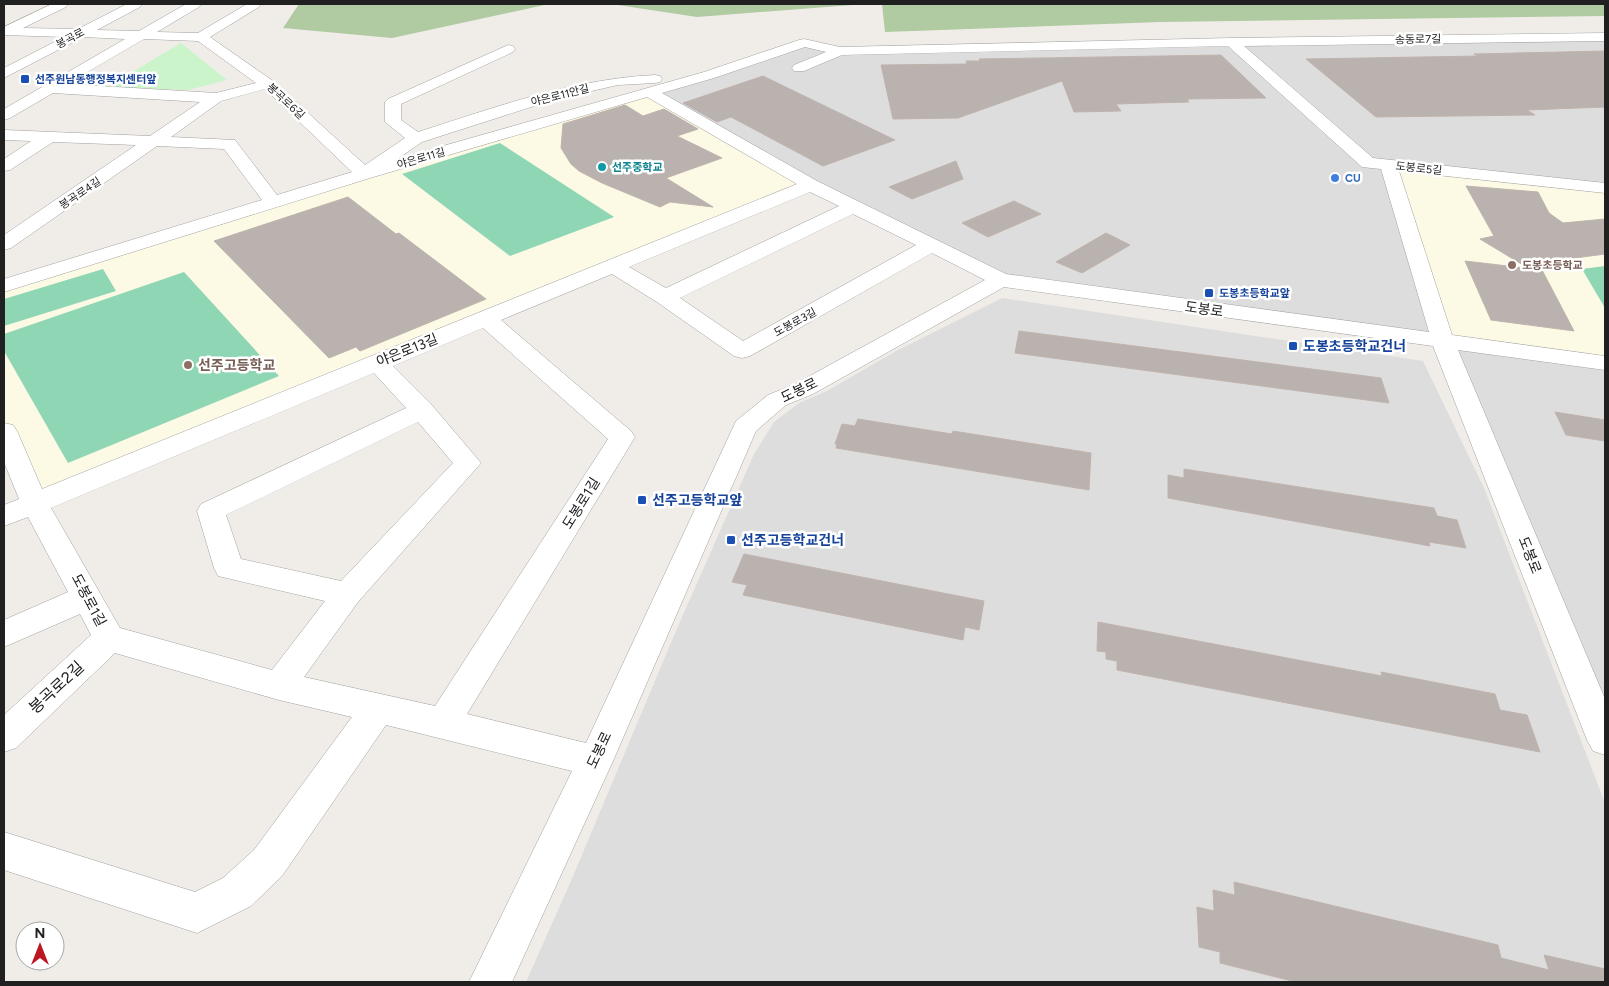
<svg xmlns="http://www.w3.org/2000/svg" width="1609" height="986" viewBox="0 0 1609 986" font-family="Figtree,'Noto Sans KR',sans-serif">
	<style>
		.residential { fill: #deddde }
		.education { fill: #fcfae5 }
		.forest { fill: #b0caa1 }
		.park { fill: #cbf4cb }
		.pitch { fill: #8fd6b5 }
		.building { fill: #b9b2ae; stroke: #c0b3ac }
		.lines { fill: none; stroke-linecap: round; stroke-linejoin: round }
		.minor-casing { stroke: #a1a1a1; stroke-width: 1 }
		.minor { fill: #fff; fill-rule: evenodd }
		.transit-dot { fill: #1a4fb4; stroke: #fff; stroke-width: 2 }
		.culture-dot { fill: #0f9aa8; stroke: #fff; stroke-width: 2 }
		.shop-dot { fill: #3f7fe0; stroke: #fff; stroke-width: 2 }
		.education-dot { fill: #8d6e63; stroke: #fff; stroke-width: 2 }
		.labels { text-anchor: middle; stroke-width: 5; stroke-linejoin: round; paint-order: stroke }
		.far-street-label { font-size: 11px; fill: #202020; stroke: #fff }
		.far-transit-label { font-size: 11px; font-weight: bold; fill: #164399; stroke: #fff; text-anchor: start }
		.far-culture-label { font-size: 11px; font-weight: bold; fill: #0d838f; stroke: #fff; text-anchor: start }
		.far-shop-label { font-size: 11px; font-weight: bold; fill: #366cbe; stroke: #fff; text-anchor: start }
		.far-education-label { font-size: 11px; font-weight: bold; fill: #785e54; stroke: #fff; text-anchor: start }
		.street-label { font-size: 14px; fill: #202020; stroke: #fff }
		.transit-label { font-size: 14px; font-weight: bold; fill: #164399; stroke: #fff; text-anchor: start }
		.education-label { font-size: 14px; font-weight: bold; fill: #785e54; stroke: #fff; text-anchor: start }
		.near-street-label { font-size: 16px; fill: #202020; stroke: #fff }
	</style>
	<rect width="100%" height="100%" fill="#f0ede8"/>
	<path class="residential" d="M 1605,37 L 1605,188 L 1388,165 L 1443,342 L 1605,363 L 1605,740 L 1443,342 L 1001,280 L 649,92 L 804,43 L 840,51 Z
		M 1002,298 L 1423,361 L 1484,488 L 1605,803 L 1605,982 L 526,982 L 571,881 L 675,633 L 754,454 L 774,422 L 799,403 L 827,391 L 896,351 Z"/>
	<path class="education" d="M 649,92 L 811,185 L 35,504 L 4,431 L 4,286 L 274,203 Z
		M 1388,165 L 1605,188 L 1605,363 L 1443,342 Z"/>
	<path class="forest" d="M 299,4 L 549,4 L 392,38 L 283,28 Z
		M 611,4 L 865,4 L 697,17 Z
		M 882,4 L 1605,4 L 1605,16 L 1160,22 L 885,32 Z"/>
	<path class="park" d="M 181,43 L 227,80 L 188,90 L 107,87 Z"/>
	<path class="pitch" d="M 500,143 L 614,217 L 510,256 L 402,174 Z
		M 1605,266 L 1605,308 L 1582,269 Z
		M 103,269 L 116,291 L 4,326 L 4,299 Z
		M 184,272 L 279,376 L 68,463 L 4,351 L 4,334 Z"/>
	<path class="building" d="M 1605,51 L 1605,107 L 1527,110 L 1535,115 L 1376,117 L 1306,59 L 1478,56 L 1474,54 Z
		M 1221,55 L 1266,98 L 1187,99 L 1189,102 L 1116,104 L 1121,111 L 1074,112 L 1062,81 L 958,118 L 893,119 L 881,65 L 967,64 L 966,61 L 980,61 L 979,59 Z
		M 763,76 L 895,140 L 823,166 L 731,117 L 717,122 L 683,103 Z
		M 625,105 L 643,116 L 664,109 L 698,129 L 677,136 L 722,158 L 666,178 L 713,207 L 670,202 L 660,207 L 602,183 L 579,171 L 571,164 L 561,148 L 563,124 Z
		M 956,161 L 963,179 L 912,199 L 889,187 Z
		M 1466,186 L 1538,192 L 1549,213 L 1563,223 L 1605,219 L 1605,254 L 1523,265 L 1480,239 L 1494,236 Z
		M 348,197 L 396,234 L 399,233 L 486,299 L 360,351 L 356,347 L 329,358 L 214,241 Z
		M 1014,201 L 1041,214 L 988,237 L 962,223 Z
		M 1106,233 L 1130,245 L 1082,273 L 1056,262 Z
		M 1465,261 L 1542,270 L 1574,331 L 1491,320 Z
		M 1019,331 L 1381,378 L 1389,403 L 1015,353 Z
		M 1555,412 L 1605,420 L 1605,441 L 1566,435 Z
		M 858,419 L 952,434 L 953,431 L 1091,453 L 1089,490 L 836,448 L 837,444 L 835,444 L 842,424 L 855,426 Z
		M 1184,469 L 1434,508 L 1437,516 L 1457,520 L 1466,548 L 1429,542 L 1430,546 L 1168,498 L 1168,475 L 1184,478 Z
		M 744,554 L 984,601 L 979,630 L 965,627 L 963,640 L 743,595 L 747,585 L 732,582 Z
		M 1098,622 L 1382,676 L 1381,672 L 1495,694 L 1500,710 L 1527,715 L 1540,752 L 1117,670 L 1117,661 L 1106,659 L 1106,652 L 1097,651 Z
		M 1234,882 L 1498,945 L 1501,958 L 1549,970 L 1544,955 L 1605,969 L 1605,982 L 1296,982 L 1220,963 L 1220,952 L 1199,947 L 1197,907 L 1214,911 L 1213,890 L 1235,895 Z"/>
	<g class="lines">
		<g class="minor-casing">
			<path id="minor" d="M 52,4 L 68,4 L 66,7 L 23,28 L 78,29 L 127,4 L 142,4 L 140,7 L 97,30 L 139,31 L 186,4 L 201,4 L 199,7 L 157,32 L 198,33 L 247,4 L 261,4 L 259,7 L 210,37 L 273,81 L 365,165 L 405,138 L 385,122 L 385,102 L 388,99 L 508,45 L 513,46 L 515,49 L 513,52 L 401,104 L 401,120 L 418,132 C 496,107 573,79 655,75 L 660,76 L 662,79 L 660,82 L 655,83 L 618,85 L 556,99 L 422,142 L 397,159 L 704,72 L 799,40 L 804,39 L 840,47 L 1231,38 L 1605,33 L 1605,41 L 1244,46 L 1373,158 L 1605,183 L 1605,193 L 1399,171 L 1452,335 L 1605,356 L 1605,370 L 1458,350 L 1605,699 L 1605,755 L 1593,751 L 1587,740 L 1433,346 L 1004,287 L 813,394 L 786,405 L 756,431 L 613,761 L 512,982 L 469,982 L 572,771 L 386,725 L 282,876 L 251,906 L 197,933 L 4,870 L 4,832 L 195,892 L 223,878 L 254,850 L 352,717 L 279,700 L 115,653 L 16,748 L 4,752 L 4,715 L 91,635 L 80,614 L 4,647 L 4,620 L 68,592 L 28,517 L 4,526 L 4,505 L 19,499 L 4,462 L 4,423 L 13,425 L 17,431 L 42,489 L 797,184 L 647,97 L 370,178 L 4,292 L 4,279 L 262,200 L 224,149 L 157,146 L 11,248 L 4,250 L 4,235 L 136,145 L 53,142 L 10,170 L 4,171 L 4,159 L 31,141 L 4,140 L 4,130 L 150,136 L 200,102 L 53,93 L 10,118 L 4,120 L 4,109 L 125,39 L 83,37 L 4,78 L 4,68 L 64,37 L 4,35 L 4,27 ZM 144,39 L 198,41 L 256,83 L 216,93 L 67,84 ZM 1228,46 L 1362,167 L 1381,169 L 1429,332 L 1006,274 L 817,181 L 662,93 L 714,78 L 805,47 L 826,52 L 794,65 L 792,68 L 794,71 L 804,71 L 842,55 ZM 265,89 L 352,172 L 277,195 L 235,140 L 171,137 L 221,101 ZM 810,192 L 839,206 L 666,288 L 629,267 ZM 853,214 L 916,245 L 743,341 L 680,298 ZM 932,253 L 985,280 L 795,384 L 768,395 L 736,421 L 586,743 L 467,714 L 635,437 L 631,431 L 501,320 L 612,274 L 657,302 L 734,356 L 742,358 L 750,356 ZM 483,328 L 608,439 L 435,706 L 304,677 L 358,602 L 481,463 L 431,404 L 393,366 ZM 374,373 L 406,408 L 201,504 L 197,511 L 214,568 L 218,576 L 325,601 L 272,670 L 120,628 L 51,508 ZM 418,422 L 453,463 L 341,581 L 241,559 L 226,515 Z"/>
		</g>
		<use href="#minor" class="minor"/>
	</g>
	<g class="transit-dot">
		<rect x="20" y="74" width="10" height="10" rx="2.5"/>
		<rect x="1204" y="288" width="10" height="10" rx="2.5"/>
		<rect x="1288" y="341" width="10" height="10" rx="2.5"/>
		<rect x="637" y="495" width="10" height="10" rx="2.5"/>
		<rect x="726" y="535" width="10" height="10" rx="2.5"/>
	</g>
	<circle class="culture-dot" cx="602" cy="167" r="5"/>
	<circle class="shop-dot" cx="1335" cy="178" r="5"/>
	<g class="education-dot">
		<circle cx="1512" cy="265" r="5"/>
		<circle cx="188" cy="365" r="5"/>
	</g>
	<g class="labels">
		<g class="far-street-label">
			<text transform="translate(70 38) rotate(-28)" y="4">봉곡로</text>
			<text transform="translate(1418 39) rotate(-1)" y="4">송동로7길</text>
			<text transform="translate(560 95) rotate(-14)" y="4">야은로11안길</text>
			<text transform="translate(286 101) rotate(43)" y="4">봉곡로6길</text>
			<text transform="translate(421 158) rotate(-16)" y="4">야은로11길</text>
			<text transform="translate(1419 168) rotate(6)" y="4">도봉로5길</text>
			<text transform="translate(80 193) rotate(-34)" y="4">봉곡로4길</text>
			<text transform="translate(795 322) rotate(-29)" y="4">도봉로3길</text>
		</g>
		<g class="far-transit-label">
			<text x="35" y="83">선주원남동행정복지센터앞</text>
			<text x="1219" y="297">도봉초등학교앞</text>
		</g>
		<g class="far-culture-label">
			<text x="612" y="171">선주중학교</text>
		</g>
		<g class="far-shop-label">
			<text x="1345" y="182">CU</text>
		</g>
		<g class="far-education-label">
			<text x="1522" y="269">도봉초등학교</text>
		</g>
		<g class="street-label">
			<text transform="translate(1204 309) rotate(8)" y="5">도봉로</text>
			<text transform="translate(407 350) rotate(-22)" y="5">야은로13길</text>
			<text transform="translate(799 390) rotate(-26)" y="5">도봉로</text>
			<text transform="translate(581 503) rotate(-58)" y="5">도봉로1길</text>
			<text transform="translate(1530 555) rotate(68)" y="5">도봉로</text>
			<text transform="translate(89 600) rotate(62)" y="5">도봉로1길</text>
			<text transform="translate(599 750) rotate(-65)" y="5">도봉로</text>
		</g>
		<g class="transit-label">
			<text x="1303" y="351">도봉초등학교건너</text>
			<text x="652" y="505">선주고등학교앞</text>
			<text x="741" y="545">선주고등학교건너</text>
		</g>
		<g class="education-label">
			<text x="198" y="370">선주고등학교</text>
		</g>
		<g class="near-street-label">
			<text transform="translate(56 687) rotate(-43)" y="6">봉곡로2길</text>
		</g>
	</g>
	<rect width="1609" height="986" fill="none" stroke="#202020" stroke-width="10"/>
	<g transform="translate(40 946)"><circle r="24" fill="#ffffff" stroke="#a6a6a6"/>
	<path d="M0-4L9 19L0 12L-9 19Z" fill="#bb1622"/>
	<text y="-8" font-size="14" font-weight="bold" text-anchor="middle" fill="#202020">N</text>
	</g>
</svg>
